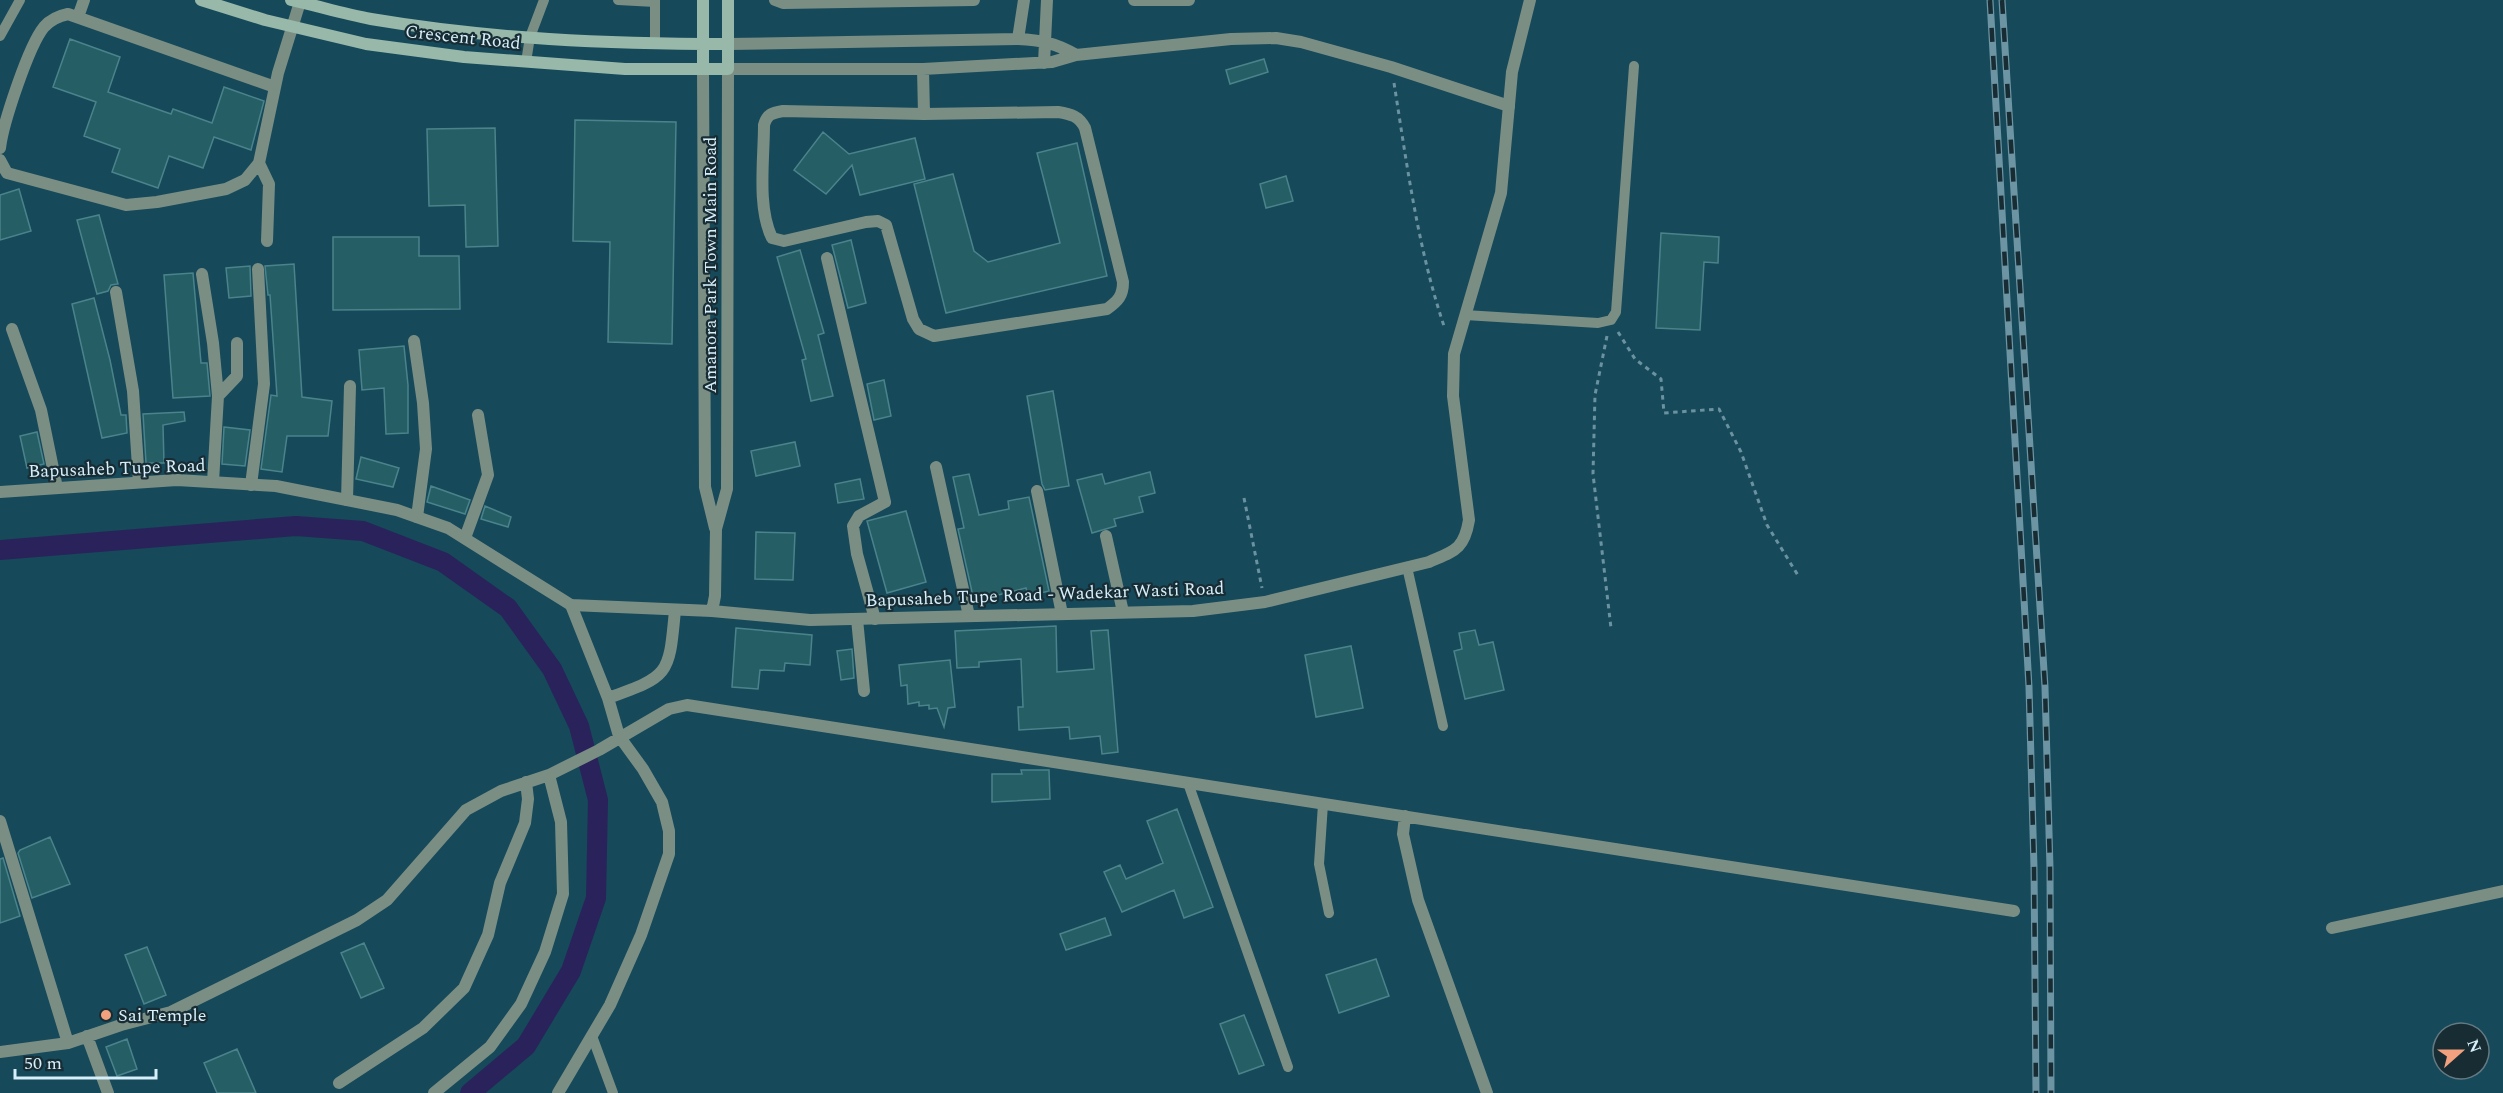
<svg xmlns="http://www.w3.org/2000/svg" width="2503" height="1093" viewBox="0 0 2503 1093" font-family="Spectral,serif">
	<style>
		.lines { fill: none; stroke-linecap: round; stroke-linejoin: round }
		.canal { stroke: #2a225b; stroke-width: 20 }
		.building { fill: #255f65; stroke: #4b838a; stroke-width: 1.5 }
		.path { stroke: #6b92a1; stroke-width: 3; stroke-dasharray: 4.5 4.5; stroke-linecap: butt }
		.service { stroke: #7a8e84; stroke-width: 10 }
		.minor { stroke: #7a8e84; stroke-width: 12 }
		.tertiary { stroke: #7a8e84; stroke-width: 12 }
		.secondary { stroke: #98b8a9; stroke-width: 12 }
		.rail-casing { stroke: #6d94a2; stroke-width: 7 }
		.rail { stroke: #182c34; stroke-width: 4.5; stroke-dasharray: 14; stroke-linecap: butt }
		.poi-dot { fill: #f1a17d; stroke: #182c34; stroke-width: 2 }
		.labels { text-anchor: middle; stroke-width: 4.5; stroke-linejoin: round; paint-order: stroke }
		.street-label { font-size: 18px; fill: #d6effa; stroke: #182c34 }
		.poi-label { font-size: 18px; fill: #d6effa; stroke: #182c34; text-anchor: start }
	</style>
	<rect width="100%" height="100%" fill="#16495a"/>
	<g class="lines">
		<path class="canal" d="M 0,550 L 296,526 L 363,531 L 443,562 L 508,608 L 552,669 L 579,726 L 598,800 L 596,898 L 571,971 L 526,1046 L 470,1093"/>
	</g>
	<path class="building" d="M 70,39 L 120,57 L 108,92 L 171,114 L 173,109 L 212,123 L 224,87 L 264,101 L 251,150 L 214,137 L 203,168 L 169,156 L 158,188 L 112,172 L 120,149 L 84,136 L 96,102 L 53,87 Z
		M 1264,59 L 1268,72 L 1230,84 L 1226,70 Z
		M 575,120 L 676,122 L 672,344 L 608,342 L 610,242 L 573,241 Z
		M 495,128 L 498,246 L 466,247 L 465,205 L 429,206 L 427,129 Z
		M 823,132 L 849,154 L 915,138 L 925,179 L 860,195 L 852,165 L 826,194 L 794,170 Z
		M 1077,143 L 1107,276 L 946,313 L 914,184 L 953,174 L 974,251 L 988,262 L 1060,243 L 1037,153 Z
		M 1286,176 L 1293,201 L 1266,208 L 1260,184 Z
		M 19,189 L 31,231 L 0,240 L 0,195 Z
		M 99,215 L 118,284 L 111,285 L 108,291 L 97,294 L 77,220 Z
		M 1661,233 L 1719,237 L 1718,263 L 1704,262 L 1700,330 L 1656,328 Z
		M 333,237 L 419,237 L 419,256 L 459,256 L 460,309 L 333,310 Z
		M 851,240 L 866,303 L 848,308 L 832,245 Z
		M 800,250 L 824,333 L 818,335 L 833,396 L 811,401 L 802,360 L 806,359 L 777,257 Z
		M 294,264 L 302,397 L 332,401 L 328,436 L 287,436 L 282,472 L 261,469 L 271,395 L 277,396 L 270,295 L 268,295 L 265,266 Z
		M 250,266 L 251,296 L 229,298 L 226,268 Z
		M 193,273 L 201,363 L 207,363 L 210,396 L 173,398 L 164,275 Z
		M 94,298 L 110,360 L 121,415 L 126,415 L 127,433 L 102,438 L 72,304 Z
		M 404,346 L 408,385 L 408,433 L 386,434 L 384,388 L 362,390 L 359,350 Z
		M 884,380 L 891,416 L 874,420 L 867,384 Z
		M 1053,391 L 1069,486 L 1045,490 L 1042,484 L 1027,396 Z
		M 184,412 L 185,421 L 163,425 L 164,463 L 146,463 L 143,414 Z
		M 224,427 L 250,430 L 245,466 L 222,464 Z
		M 37,432 L 44,464 L 27,468 L 20,436 Z
		M 795,442 L 800,466 L 756,476 L 751,451 Z
		M 361,457 L 399,468 L 393,487 L 356,479 Z
		M 1150,472 L 1155,493 L 1139,497 L 1143,512 L 1114,519 L 1116,526 L 1092,533 L 1077,480 L 1102,474 L 1105,484 Z
		M 969,474 L 979,515 L 1009,509 L 1008,501 L 1029,497 L 1049,591 L 1028,596 L 1026,588 L 974,601 L 958,529 L 964,528 L 953,477 Z
		M 860,479 L 864,499 L 838,503 L 835,484 Z
		M 431,486 L 470,500 L 465,514 L 427,502 Z
		M 485,506 L 511,517 L 508,527 L 481,519 Z
		M 906,511 L 926,582 L 887,593 L 867,521 Z
		M 756,532 L 795,533 L 793,580 L 755,579 Z
		M 1056,626 L 1057,672 L 1094,669 L 1091,631 L 1108,630 L 1118,752 L 1102,754 L 1100,736 L 1070,739 L 1069,727 L 1019,730 L 1018,707 L 1023,707 L 1021,659 L 979,662 L 979,667 L 957,668 L 955,631 Z
		M 736,628 L 812,635 L 810,665 L 785,663 L 784,671 L 760,670 L 758,689 L 732,687 Z
		M 1475,630 L 1479,645 L 1493,642 L 1504,690 L 1465,699 L 1454,651 L 1462,649 L 1459,633 Z
		M 1351,646 L 1363,708 L 1316,717 L 1305,655 Z
		M 852,649 L 854,678 L 841,680 L 837,651 Z
		M 950,660 L 955,707 L 948,708 L 944,727 L 937,708 L 929,709 L 929,705 L 919,706 L 919,702 L 908,704 L 907,685 L 901,686 L 899,665 Z
		M 1021,770 L 1049,770 L 1050,799 L 992,802 L 992,774 L 1022,774 Z
		M 1177,809 L 1213,907 L 1184,918 L 1174,890 L 1122,912 L 1104,872 L 1120,865 L 1126,879 L 1163,863 L 1147,821 Z
		M 50,837 L 70,884 L 32,898 L 18,853 L 20,850 Z
		M 3,858 L 20,916 L 0,923 L 0,859 Z
		M 1105,918 L 1111,935 L 1066,950 L 1060,934 Z
		M 364,943 L 384,988 L 361,998 L 341,953 Z
		M 147,947 L 166,995 L 144,1004 L 125,955 Z
		M 1376,959 L 1389,996 L 1339,1013 L 1326,975 Z
		M 1244,1015 L 1264,1065 L 1239,1074 L 1220,1024 Z
		M 127,1039 L 137,1069 L 117,1076 L 106,1047 Z
		M 237,1049 L 256,1093 L 217,1093 L 204,1063 Z"/>
	<g class="lines">
		<path class="path" d="M 1394,83 C 1407,165 1418,250 1445,329
			M 1618,332 L 1635,359 L 1661,379 L 1664,413 L 1719,409 L 1741,452 L 1767,525 L 1799,577
			M 1607,336 L 1595,395 L 1593,474 L 1611,628
			M 1244,498 L 1262,588"/>
		<path class="service" d="M 618,0 L 655,2
			M 655,0 L 655,44
			M 0,36 L 20,0
			M 526,62 L 530,37 L 544,0
			M 1465,315 L 1598,323 L 1611,320 L 1616,312 L 1634,66
			M 1407,567 L 1443,726
			M 1188,783 L 1288,1067
			M 1323,804 L 1319,864 L 1329,913
			M 592,1036 L 613,1093"/>
		<path class="minor" d="M 775,0 L 783,3 L 974,0
			M 1134,0 L 1189,0
			M 78,17 L 84,0
			M 1018,39 L 1024,0
			M 728,44 L 1018,39 C 1040,40 1056,43 1076,55
			M 1044,63 L 1047,0
			M 728,69 L 923,69 L 1052,62 L 1076,55 L 1231,39 L 1276,38 L 1301,42 L 1391,67 L 1509,106
			M 923,69 L 924,114 L 783,111 C 772,113 767,114 764,125 C 764,160 757,207 772,238 L 784,241 L 866,222 L 878,221 L 886,225 L 913,319 L 919,329 L 934,336 L 1107,309 C 1118,301 1123,296 1123,282 L 1085,128 C 1079,116 1071,114 1058,112 L 924,114
			M 0,148 C 3,123 29,45 44,27 C 51,19 58,16 68,14 L 275,87
			M 0,160 L 7,173 L 126,205 L 157,202 L 226,189 L 245,180 L 259,163 L 278,73 L 300,2
			M 259,163 L 269,184 L 267,241
			M 827,258 L 885,502 L 859,516 L 853,526 L 857,554 L 875,619
			M 202,274 L 213,343 L 218,396 L 213,482
			M 116,292 L 133,391 L 139,482
			M 12,329 L 41,410 L 57,488
			M 414,341 L 423,403 L 426,449 L 417,517
			M 218,396 L 237,376 L 237,343
			M 936,467 L 969,616
			M 251,485 L 264,384 L 258,269
			M 1037,491 L 1062,614
			M 347,500 L 350,386
			M 1106,536 L 1123,612
			M 465,538 L 488,475 L 478,415
			M 857,619 L 864,691
			M 608,698 C 670,676 669,675 675,610
			M 1405,816 L 1403,834 L 1418,900 L 1487,1093
			M 0,821 L 68,1043
			M 2332,928 L 2503,891
			M 87,1036 L 108,1093
			M 0,1052 L 68,1043 L 121,1025 L 171,1012 L 357,920 L 387,900 L 466,810 L 501,791 L 549,775 L 599,750 L 669,709 L 687,705 L 2014,911
			M 339,1083 L 423,1028 L 464,988 L 488,935 L 500,883 L 525,823 L 528,799 L 526,782
			M 434,1093 L 490,1047 L 521,1004 L 545,952 L 563,894 L 561,822 L 549,775
			M 558,1093 L 610,1005 L 641,935 L 669,854 L 669,831 L 662,802 L 643,769 L 619,736 L 608,698 L 571,605"/>
		<path class="tertiary" d="M 703,69 L 705,487 L 715,528
			M 0,492 L 177,480 L 276,486 L 397,510 L 448,528 L 571,605 L 712,611 L 810,620 L 1193,611 L 1265,602 L 1429,562 C 1454,551 1464,550 1469,520 L 1453,396 L 1454,354 L 1501,193 L 1512,72 L 1530,0
			M 712,611 L 715,596 L 716,529 L 727,489 L 728,69"/>
		<path class="secondary" d="M 201,0 L 265,20 L 366,44 L 464,57 L 625,69 L 728,69 L 728,0
			M 291,0 C 318,6 344,14 371,19 C 489,39 609,44 728,44
			M 703,0 L 703,69"/>
		<g class="rail-casing">
			<path id="rail" d="M 1990,0 L 2029,687 L 2034,868 L 2036,1093
				M 2002,0 L 2045,687 L 2050,868 L 2051,1093"/>
		</g>
		<use href="#rail" class="rail"/>
	</g>
	<circle class="poi-dot" cx="106" cy="1015" r="6"/>
	<g class="labels">
		<g class="street-label">
			<text transform="translate(463 37) rotate(6)" y="6">Crescent Road</text>
			<text transform="translate(710 265) rotate(-90)" y="6">Amanora Park Town Main Road</text>
			<text transform="translate(117 468) rotate(-2)" y="6">Bapusaheb Tupe Road</text>
			<text transform="translate(1045 594) rotate(-2)" y="6">Bapusaheb Tupe Road - Wadekar Wasti Road</text>
		</g>
		<g class="poi-label">
			<text x="118" y="1021">Sai Temple</text>
		</g>
	</g>
	<g transform="translate(2461 1051) rotate(69)"><circle r="28" fill="#182c34" stroke="#647a83" stroke-width="1.5"/>
	<path d="M0-4.5L10 22L0 15L-10 22Z" fill="#f1a17d"/>
	<text y="-9" font-size="16" font-weight="bold" text-anchor="middle" fill="#d6effa">N</text>
	</g>
	<path d="M15 1069v9h141v-9" fill="none" stroke="#d6effa" stroke-width="3"/>
	<text x="24" y="1069" font-size="18" fill="#d6effa" stroke="#182c34" stroke-width="4.5" paint-order="stroke">50 m</text>
</svg>
